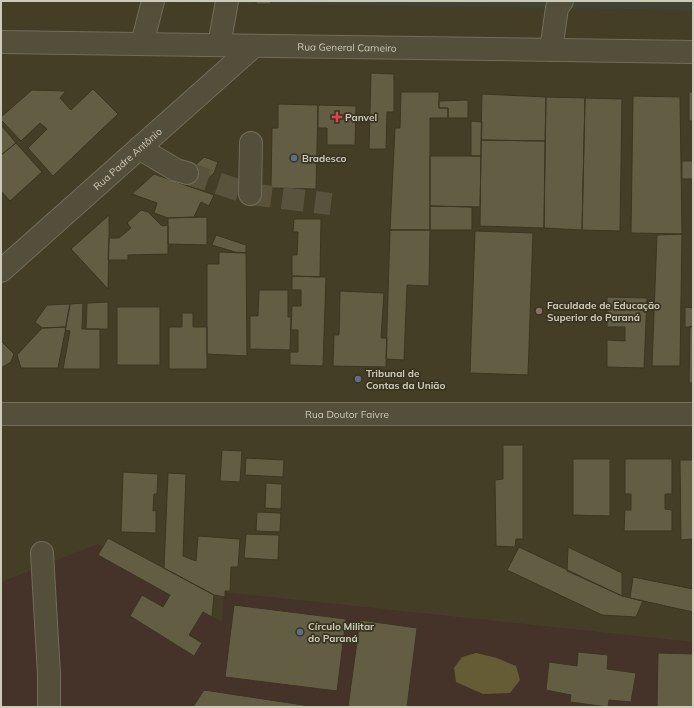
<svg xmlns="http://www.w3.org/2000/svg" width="694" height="708" viewBox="0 0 694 708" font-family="Mulish,sans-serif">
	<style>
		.medical { fill: #3f4434 }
		.green { fill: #453229 }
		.water { fill: #655b35 }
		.building { fill: #635d43; stroke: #3b3622 }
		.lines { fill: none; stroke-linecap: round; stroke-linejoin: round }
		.minor-tunnel { stroke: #59533d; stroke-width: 22; stroke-dasharray: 22 11; stroke-linecap: butt }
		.minor-casing { stroke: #716d5a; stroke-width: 24 }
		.minor { stroke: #544f3b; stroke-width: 22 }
		.health-dot { fill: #e0444e; stroke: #393420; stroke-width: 1.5 }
		.service-dot { fill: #5c6f8a; stroke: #393420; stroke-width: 1.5 }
		.education-dot { fill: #8d6e63; stroke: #393420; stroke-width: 1.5 }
		.labels { text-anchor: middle; stroke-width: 3.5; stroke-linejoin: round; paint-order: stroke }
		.street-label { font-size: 10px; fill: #cdcab9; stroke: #393420 }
		.poi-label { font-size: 10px; font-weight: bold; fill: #cdcab9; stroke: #393420; text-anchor: start }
	</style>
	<rect width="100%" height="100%" fill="#443e27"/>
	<path class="medical" d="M 49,1 L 693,1 L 693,10 L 492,7 Z"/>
	<path class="green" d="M 98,544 L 222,622 L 224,592 L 693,642 L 693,707 L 1,707 L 1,582 Z"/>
	<path class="water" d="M 476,653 L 497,658 L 516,666 L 520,680 L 510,693 L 483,694 L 456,682 L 454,668 L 462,657 Z"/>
	<path class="building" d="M 256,1 L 271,1 L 271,4 L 256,4 Z
		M 371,73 L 394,74 L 394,112 L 387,112 L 386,149 L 369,149 Z
		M 93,89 L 118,114 L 53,176 L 28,148 L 47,129 L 40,123 L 21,141 L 1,120 L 1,117 L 32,90 L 66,91 L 60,98 L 71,110 Z
		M 401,92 L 439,92 L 439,108 L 448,108 L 448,118 L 430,118 L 430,230 L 390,230 L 395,128 L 400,128 Z
		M 689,92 L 693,92 L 693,121 L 689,121 Z
		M 482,94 L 546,97 L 545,141 L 481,140 Z
		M 633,96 L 680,97 L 682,234 L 631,233 Z
		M 546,97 L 585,98 L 582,230 L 544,228 Z
		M 585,98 L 622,99 L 620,231 L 582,230 Z
		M 468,100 L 468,118 L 448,118 L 448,108 L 439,108 L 439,101 Z
		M 278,104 L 318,105 L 316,189 L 271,188 L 272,128 L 278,128 Z
		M 318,105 L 356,106 L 355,145 L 327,145 L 327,128 L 318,128 Z
		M 471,121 L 482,122 L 481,156 L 471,156 Z
		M 1,125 L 16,143 L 1,155 Z
		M 481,140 L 545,141 L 544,228 L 480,226 Z
		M 16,143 L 42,172 L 10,201 L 1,191 L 1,155 Z
		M 430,156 L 481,156 L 480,207 L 430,206 Z
		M 204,157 L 218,162 L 214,173 L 197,189 L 177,182 Z
		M 682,161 L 693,161 L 693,179 L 682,179 Z
		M 154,174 L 214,195 L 209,206 L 201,202 L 194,217 L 168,218 L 154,213 L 157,203 L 132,194 Z
		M 430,206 L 472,207 L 472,230 L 430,230 Z
		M 141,210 L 148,212 L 162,226 L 168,225 L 168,254 L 128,255 L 128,260 L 108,260 L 109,238 L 119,238 L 131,228 L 127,223 Z
		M 109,215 L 109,238 L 108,289 L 71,249 Z
		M 207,217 L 207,245 L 168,244 L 168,218 Z
		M 294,219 L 321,219 L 320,277 L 292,276 L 292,255 L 297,255 L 298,232 L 293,232 Z
		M 390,230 L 430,230 L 429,286 L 407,285 L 404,360 L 386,359 Z
		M 475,231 L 533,233 L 528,375 L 470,373 Z
		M 682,234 L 680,366 L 652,366 L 657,235 Z
		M 216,235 L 246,245 L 246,253 L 235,252 L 212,245 Z
		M 219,252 L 246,253 L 247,356 L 207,354 L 207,264 L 219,264 Z
		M 292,276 L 326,277 L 323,366 L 290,365 L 290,352 L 298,352 L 298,330 L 291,330 L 292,306 L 301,306 L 301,290 L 292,290 Z
		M 259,290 L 288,290 L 288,317 L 291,317 L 290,350 L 250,349 L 250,316 L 258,316 Z
		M 340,291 L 384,293 L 381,338 L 387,338 L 386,367 L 333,366 L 334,335 L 339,335 Z
		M 607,297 L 647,298 L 644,368 L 607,367 L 607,340 L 625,341 L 625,327 L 607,327 Z
		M 108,302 L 108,329 L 86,329 L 87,303 Z
		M 83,303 L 82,329 L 100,329 L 100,369 L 63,369 L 70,331 L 65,330 L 70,304 Z
		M 70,304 L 66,327 L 42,328 L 35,322 L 47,305 Z
		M 117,307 L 160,307 L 160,365 L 117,365 Z
		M 685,307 L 693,308 L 693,327 L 685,327 Z
		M 182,313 L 193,313 L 193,327 L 207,327 L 207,369 L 169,369 L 169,327 L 182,327 Z
		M 690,326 L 693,327 L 693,383 L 689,383 Z
		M 66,327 L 58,368 L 21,368 L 17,355 L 42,328 Z
		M 1,341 L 14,354 L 11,362 L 1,368 Z
		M 503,445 L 523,445 L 523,539 L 516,539 L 515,547 L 496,546 L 495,480 L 503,479 Z
		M 222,450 L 242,451 L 240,482 L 220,481 Z
		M 246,458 L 284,460 L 283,477 L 245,475 Z
		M 573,459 L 610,459 L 610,516 L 573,515 Z
		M 625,459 L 672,459 L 672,494 L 665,494 L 665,509 L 672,510 L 672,531 L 624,531 L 625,510 L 631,510 L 631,494 L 625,494 Z
		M 680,460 L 693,460 L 693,539 L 681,540 Z
		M 123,472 L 158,474 L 157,494 L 154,494 L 153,511 L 156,510 L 156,533 L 121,532 Z
		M 168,473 L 186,474 L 183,556 L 196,561 L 198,536 L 240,539 L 238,567 L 231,567 L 230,591 L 225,591 L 225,597 L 214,595 L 164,568 Z
		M 266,483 L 282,484 L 281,509 L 265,508 Z
		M 257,512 L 281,513 L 280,532 L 256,531 Z
		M 246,534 L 279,535 L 278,560 L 244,558 Z
		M 108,538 L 214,595 L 212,617 L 203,612 L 189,635 L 202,643 L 194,656 L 130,616 L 142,595 L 163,607 L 170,595 L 98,555 Z
		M 519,547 L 622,596 L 643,601 L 636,617 L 602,615 L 507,570 Z
		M 568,547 L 622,573 L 622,596 L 567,571 Z
		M 633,577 L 693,589 L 693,612 L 630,598 Z
		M 234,605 L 346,619 L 337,691 L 225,677 Z
		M 360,620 L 417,628 L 407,707 L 348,707 Z
		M 578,652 L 608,655 L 607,669 L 636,673 L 631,702 L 609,700 L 608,707 L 570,702 L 571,695 L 546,690 L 549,662 L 577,666 Z
		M 658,653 L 693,654 L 693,707 L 657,707 Z
		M 204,690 L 316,707 L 193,707 Z"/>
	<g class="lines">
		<path class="minor-tunnel" d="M 187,173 L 250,194 L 331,204"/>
		<g class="minor-casing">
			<g id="minor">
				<path id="s1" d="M 1,42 L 693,52"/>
				<path d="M 142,44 L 153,1"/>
				<path d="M 219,45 L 227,1"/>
				<path d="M 551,50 L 557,8 L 562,1"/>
				<path d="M 139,148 L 176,170 L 187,173"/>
				<path d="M 250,194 L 251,143"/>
				<path id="s2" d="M 1,271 L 254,46"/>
				<path id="s3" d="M 1,414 L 693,414"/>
				<path d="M 42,553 L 49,675 L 49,707"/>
			</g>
		</g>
		<use href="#minor" class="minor"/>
	</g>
	<path class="health-dot" d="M335 111h4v4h4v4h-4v4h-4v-4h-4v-4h4z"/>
	<g class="service-dot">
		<circle cx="294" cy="158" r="4"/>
		<circle cx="358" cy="379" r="4"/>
		<circle cx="300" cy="632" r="4"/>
	</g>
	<circle class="education-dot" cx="539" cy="311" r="4"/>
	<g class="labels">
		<g class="street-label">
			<text dy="4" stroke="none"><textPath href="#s1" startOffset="346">Rua General Carneiro</textPath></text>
			<text dy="4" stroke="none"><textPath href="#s2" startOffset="169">Rua Padre Antônio</textPath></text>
			<text dy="4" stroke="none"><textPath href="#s3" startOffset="346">Rua Doutor Faivre</textPath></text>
		</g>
		<g class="poi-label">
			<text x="345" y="121">Panvel</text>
			<text x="302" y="162">Bradesco</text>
			<text x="547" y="309">Faculdade de Educação<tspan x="547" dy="12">Superior do Paraná</tspan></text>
			<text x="366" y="377">Tribunal de<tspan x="366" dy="12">Contas da União</tspan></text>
			<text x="308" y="630">Círculo Militar<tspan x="308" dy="12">do Paraná</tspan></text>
		</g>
	</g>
	<rect width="694" height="708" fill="none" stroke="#cdcab9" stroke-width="4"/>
</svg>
